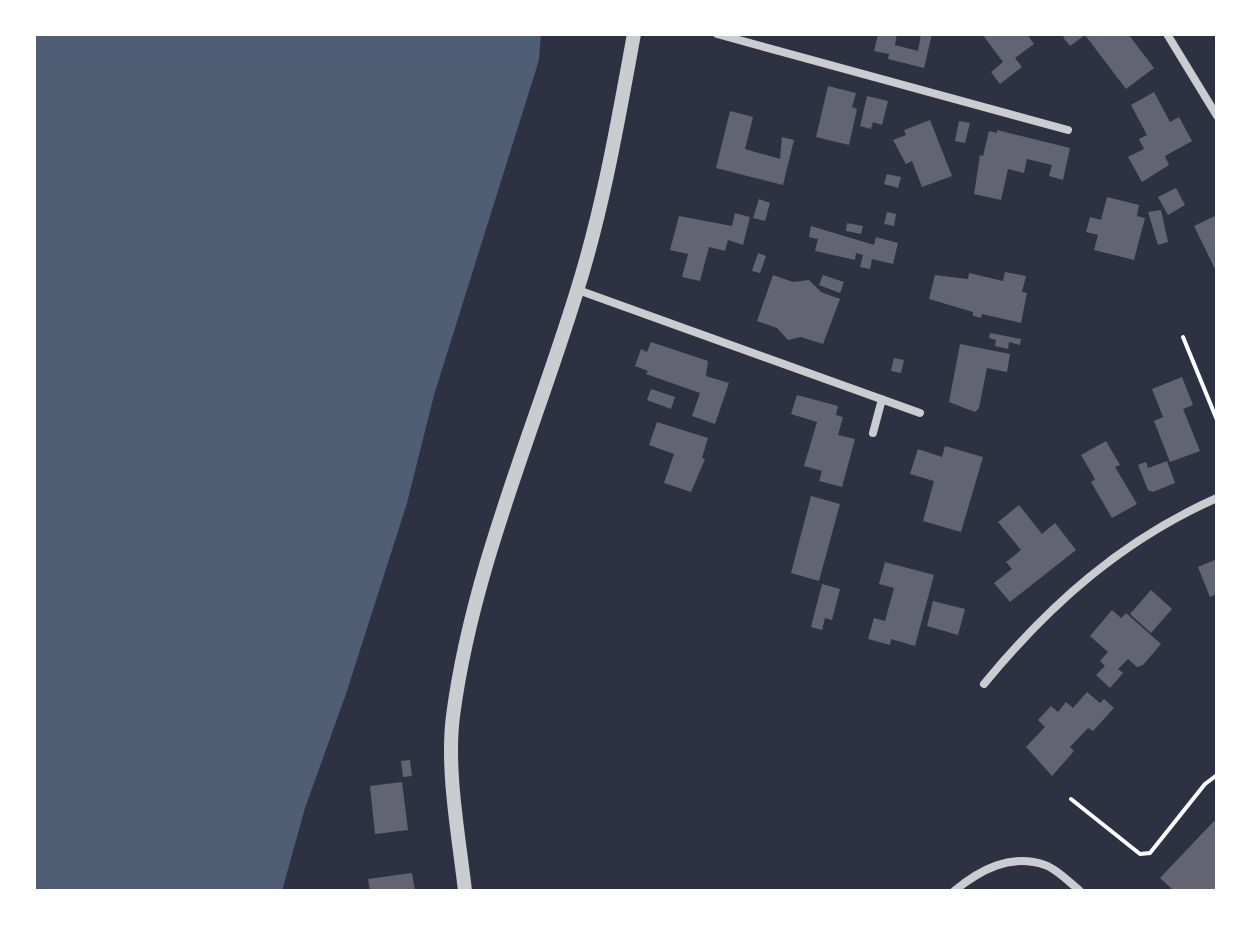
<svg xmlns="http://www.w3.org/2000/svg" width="1251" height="925" viewBox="0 0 1251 925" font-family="Roboto,sans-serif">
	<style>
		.water { fill: #4f5d75 }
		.building { fill: #626471 }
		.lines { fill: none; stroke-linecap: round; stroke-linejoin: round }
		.path { stroke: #fff; stroke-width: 4 }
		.minor { stroke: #caccd0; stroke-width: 8 }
		.tertiary { stroke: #caccd0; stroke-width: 14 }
	</style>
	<rect width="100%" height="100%" fill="#2d3142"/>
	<path class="water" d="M 34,34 L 541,34 L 539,60 L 434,395 L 407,503 L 346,694 L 305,808 L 282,891 L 34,891 Z"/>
	<path class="building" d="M 878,34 L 897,34 L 895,45 L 918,51 L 921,34 L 932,34 L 924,68 L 888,59 L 889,54 L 874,51 Z
		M 982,34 L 1027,34 L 1034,44 L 1015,58 L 1022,67 L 1000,84 L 991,72 L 1003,62 Z
		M 1066,34 L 1128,34 L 1154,68 L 1126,89 L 1085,35 L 1070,46 L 1063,37 Z
		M 828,86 L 856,93 L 852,107 L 857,109 L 849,145 L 816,137 Z
		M 1154,92 L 1170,122 L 1179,117 L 1192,141 L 1165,156 L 1169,165 L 1142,182 L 1128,157 L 1144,149 L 1139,139 L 1147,135 L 1131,105 Z
		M 867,96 L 888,101 L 882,125 L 873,122 L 871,129 L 860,126 Z
		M 730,111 L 753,117 L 745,149 L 780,159 L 782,137 L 794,140 L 783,185 L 716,168 Z
		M 930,120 L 952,176 L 922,187 L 912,161 L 906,164 L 893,140 L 906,135 L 904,130 Z
		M 959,121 L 970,123 L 965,143 L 955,141 Z
		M 997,130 L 1070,148 L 1063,180 L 1049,176 L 1052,165 L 1027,159 L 1024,173 L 1008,169 L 1001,200 L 974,194 L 980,155 L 983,156 L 989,131 L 997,133 Z
		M 887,174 L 901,177 L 898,188 L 884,184 Z
		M 1176,188 L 1185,205 L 1168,215 L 1158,197 Z
		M 1107,197 L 1139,205 L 1137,216 L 1145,218 L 1134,260 L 1094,250 L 1098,235 L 1086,232 L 1090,217 L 1101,220 Z
		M 759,199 L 770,203 L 765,221 L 753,218 Z
		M 1161,210 L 1168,242 L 1158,245 L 1148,212 Z
		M 887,212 L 896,214 L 894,226 L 884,224 Z
		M 735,213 L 750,217 L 743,245 L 728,240 L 725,251 L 709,247 L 700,281 L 682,277 L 688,254 L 670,250 L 679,216 L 732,226 Z
		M 1217,215 L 1217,273 L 1194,226 Z
		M 847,223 L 863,226 L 861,234 L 846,231 Z
		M 811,226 L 874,245 L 876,237 L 898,243 L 893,264 L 872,259 L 870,269 L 860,267 L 863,255 L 856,253 L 855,260 L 815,251 L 818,239 L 809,237 Z
		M 758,253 L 766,256 L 760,273 L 752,271 Z
		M 1005,272 L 1026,276 L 1022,292 L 1027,293 L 1021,323 L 982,314 L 981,318 L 973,316 L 973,312 L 929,299 L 935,275 L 968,279 L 969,273 L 1003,281 Z
		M 773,275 L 793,282 L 809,280 L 821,292 L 840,299 L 823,344 L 801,337 L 788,340 L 777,328 L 757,321 Z
		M 823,275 L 844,282 L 840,293 L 819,285 Z
		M 990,333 L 1021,339 L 1020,345 L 1009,342 L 1008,349 L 995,346 L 996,340 L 989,338 Z
		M 651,342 L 708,361 L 706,376 L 729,383 L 715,424 L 692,416 L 700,393 L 646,374 L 648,371 L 635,366 L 641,349 L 647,352 Z
		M 960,344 L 1010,354 L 1007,372 L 987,368 L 979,408 L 975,412 L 949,402 Z
		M 894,358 L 904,360 L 901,373 L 891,371 Z
		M 1182,377 L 1193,405 L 1183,409 L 1200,451 L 1170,462 L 1154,421 L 1163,417 L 1152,389 Z
		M 651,389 L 675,397 L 671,409 L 647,400 Z
		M 797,395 L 838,406 L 836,415 L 843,417 L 838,435 L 855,439 L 842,487 L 819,481 L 822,471 L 804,466 L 817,422 L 791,414 Z
		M 657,422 L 708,438 L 702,458 L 705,459 L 691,492 L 664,483 L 674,454 L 649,445 Z
		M 1106,441 L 1120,465 L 1115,467 L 1137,504 L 1112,518 L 1091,482 L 1095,479 L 1081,455 Z
		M 945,446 L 983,457 L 961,532 L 923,521 L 934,481 L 910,474 L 918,449 L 942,457 Z
		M 1167,461 L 1175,483 L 1153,492 L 1148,490 L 1138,465 L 1146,462 L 1148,468 Z
		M 811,496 L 840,504 L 819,581 L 791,573 Z
		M 1019,505 L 1042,534 L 1055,523 L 1076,550 L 1010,602 L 994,583 L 1012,569 L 1006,562 L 1021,550 L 998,522 Z
		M 1217,559 L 1217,594 L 1210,597 L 1198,567 Z
		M 885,562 L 934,575 L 915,646 L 891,639 L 890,645 L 868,639 L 874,618 L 885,621 L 894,588 L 879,584 Z
		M 822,584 L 840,589 L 832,620 L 825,618 L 822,630 L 811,627 Z
		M 1151,590 L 1172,609 L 1151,633 L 1130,614 Z
		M 933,601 L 965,609 L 958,635 L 927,626 Z
		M 1112,610 L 1121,618 L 1126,613 L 1161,644 L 1143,665 L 1137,667 L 1128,659 L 1118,669 L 1123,673 L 1110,688 L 1096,675 L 1105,666 L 1100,661 L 1108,652 L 1090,636 Z
		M 1087,692 L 1100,703 L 1104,699 L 1114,708 L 1093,731 L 1088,728 L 1070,747 L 1074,751 L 1052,776 L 1026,747 L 1045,727 L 1038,720 L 1051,706 L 1058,712 L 1066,702 L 1073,708 Z
		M 410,760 L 412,776 L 403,777 L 401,761 Z
		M 402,782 L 408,830 L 375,834 L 370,786 Z
		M 1214,821 L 1217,824 L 1217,891 L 1174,891 L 1160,878 Z
		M 412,873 L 415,891 L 370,891 L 368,879 Z"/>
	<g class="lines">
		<path class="path" d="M 1183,337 L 1217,420
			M 1071,799 L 1140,854 L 1150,853 L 1205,784 L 1217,775"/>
		<path class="minor" d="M 717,34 L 1068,130
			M 1167,34 L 1217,116
			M 578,290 L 920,413
			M 873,433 L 882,399
			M 984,684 C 1050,604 1122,540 1217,498
			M 954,891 C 980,870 1010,853 1045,865 C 1057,869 1070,883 1080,891"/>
		<path class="tertiary" d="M 465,891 C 459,837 446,770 453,716 C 472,571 533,433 576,294 C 603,209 618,121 634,34"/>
	</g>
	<rect width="1251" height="925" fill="none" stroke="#ffffff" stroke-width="72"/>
</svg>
